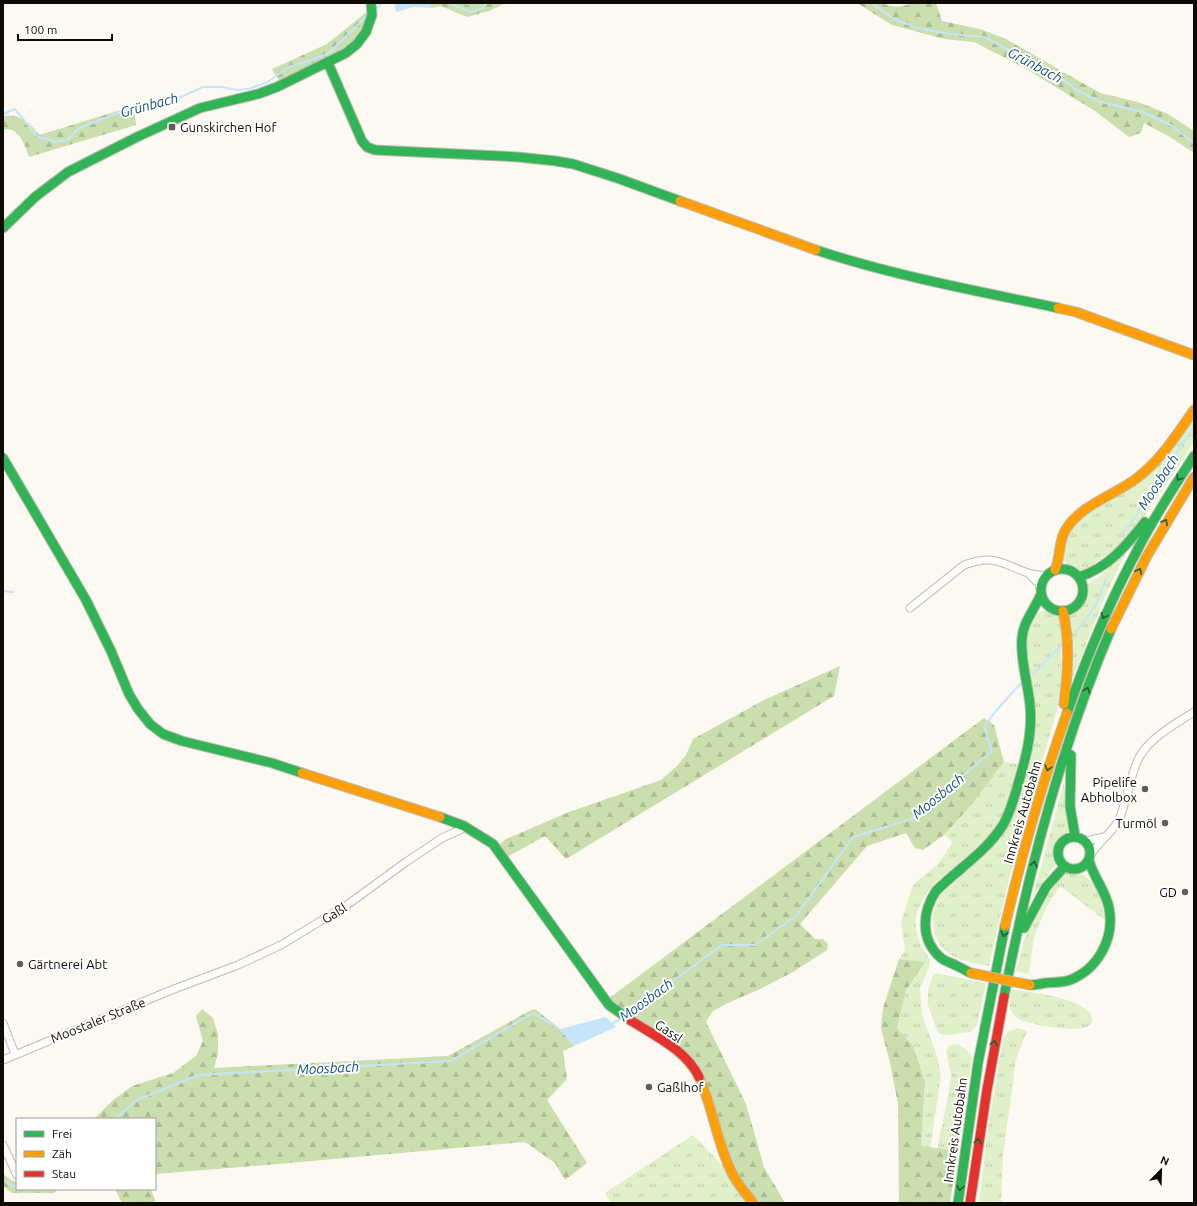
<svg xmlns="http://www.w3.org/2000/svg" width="1197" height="1206" viewBox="0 0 1197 1206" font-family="Ubuntu,sans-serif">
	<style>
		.grass { fill: url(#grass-tufts) }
		.forest { fill: url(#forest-firs) }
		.water { fill: #c4e5fa }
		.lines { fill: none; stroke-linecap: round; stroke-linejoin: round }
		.stream { stroke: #c4e5fa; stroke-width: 2 }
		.street-casing { stroke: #bebbb2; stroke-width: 9 }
		.fast-casing { stroke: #bebbb2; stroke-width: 11 }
		.slow-casing { stroke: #bebbb2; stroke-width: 11 }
		.jam-casing { stroke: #bebbb2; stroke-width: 11 }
		.street { stroke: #fefefd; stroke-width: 7 }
		.fast { stroke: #30b455; stroke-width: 9 }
		.slow { stroke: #ff9f0a; stroke-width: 9 }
		.jam { stroke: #e5322d; stroke-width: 9 }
		.slow-bridge-casing { stroke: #bebbb2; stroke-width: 11; stroke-linecap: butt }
		.slow-bridge { stroke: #ff9f0a; stroke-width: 9 }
		.oneway { stroke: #1f602c }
		.poi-dot { fill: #615e56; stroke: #fff; stroke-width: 1.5 }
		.labels { text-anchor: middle; stroke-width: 4; stroke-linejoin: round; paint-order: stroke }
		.poi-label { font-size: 13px; fill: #0e0b02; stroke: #fff; text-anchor: start }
		.street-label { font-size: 13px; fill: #0e0b02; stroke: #fff }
		.water-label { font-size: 14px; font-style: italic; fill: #0d5074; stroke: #fff }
	</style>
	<defs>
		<pattern id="grass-tufts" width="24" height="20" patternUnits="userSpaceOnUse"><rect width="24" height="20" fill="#e0f0c9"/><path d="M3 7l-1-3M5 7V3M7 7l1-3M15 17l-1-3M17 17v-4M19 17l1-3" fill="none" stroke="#bfccab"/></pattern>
		<pattern id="forest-firs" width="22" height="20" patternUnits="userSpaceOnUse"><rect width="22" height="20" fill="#cbdeae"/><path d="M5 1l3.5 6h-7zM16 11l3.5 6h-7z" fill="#adbd94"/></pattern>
	</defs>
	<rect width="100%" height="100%" fill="#fbf9f1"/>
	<path class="grass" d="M 1194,417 L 1194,442 L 1147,513 L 1121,546 L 1096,562 L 1090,571 L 1081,574 L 1070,569 L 1064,560 L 1063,549 L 1068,534 L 1077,519 L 1136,484 Z
		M 1126,552 L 1106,594 L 1071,682 L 1068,614 C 1082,608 1087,601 1086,585 L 1099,577 Z
		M 1048,610 L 1056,614 L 1062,620 L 1061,697 L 1025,818 L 1004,900 L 989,966 L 968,962 L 954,957 L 942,948 L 934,933 L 933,914 L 939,897 L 958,876 L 983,855 L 1029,766 L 1025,645 L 1029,624 L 1037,613 Z
		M 1004,762 L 1021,764 C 1012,790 1006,819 988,840 C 964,865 914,886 916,926 C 917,938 922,950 930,959 L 929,968 L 920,988 L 922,1015 L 937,1056 L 941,1077 L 930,1148 L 921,1147 L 925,1082 L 897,1028 L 906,990 L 925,962 L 899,959 L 905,950 L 901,922 L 913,885 L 938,864 L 953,842 L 944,835 L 972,804 Z
		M 1064,783 L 1070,834 C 1058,839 1051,850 1058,863 L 1050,871 L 1032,899 Z
		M 1071,871 C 1097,875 1102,899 1106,921 L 1060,886 L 1046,908 L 1034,937 L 1029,974 L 1016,971 L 1024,940 L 1036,911 L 1064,872 Z
		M 934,973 L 986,983 L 977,1025 L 970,1032 L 944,1035 L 938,1033 L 928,1005 L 928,989 Z
		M 1012,989 C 1030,992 1088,998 1092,1018 C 1096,1039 1031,1024 1021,1020 C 1018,1019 1013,1015 1012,1012 C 1008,1004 1010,997 1012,989 Z
		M 1018,1028 L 1027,1031 L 1016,1059 L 1003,1156 L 1001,1203 L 979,1203 L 988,1128 L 1003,1039 L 1008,1032 Z
		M 958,1044 L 967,1050 L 972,1058 L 958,1151 L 937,1149 L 947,1102 L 951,1075 L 946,1052 L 949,1045 Z
		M 693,1135 L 724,1167 L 749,1203 L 611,1203 L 605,1193 Z"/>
	<path class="forest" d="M 430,3 L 465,3 L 468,5 L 471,3 L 506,3 L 489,11 L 467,17 L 441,6 L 431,8 Z
		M 857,3 L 879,3 L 896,7 L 916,3 L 936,3 L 942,21 L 980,29 L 1006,39 L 1100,93 L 1138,102 L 1168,114 L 1194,131 L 1194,153 L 1170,137 L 1144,123 L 1141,133 L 1129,137 L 1095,111 L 1023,67 L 974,42 L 944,39 L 892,25 Z
		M 369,10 L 365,26 L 344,51 L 280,82 L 272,69 L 327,44 Z
		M 134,106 L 136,125 L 29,157 C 25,146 19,125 3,130 L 3,116 C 18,113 31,123 39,135 Z
		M 840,666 L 834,696 L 566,859 L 545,836 L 507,857 L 498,846 L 506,839 L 569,812 L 661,780 L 676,767 L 686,755 L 693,739 L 764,700 Z
		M 984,718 L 994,725 L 1004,762 L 972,804 L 944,835 L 923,850 L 915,848 L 906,833 L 867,846 L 800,924 L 815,939 L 823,939 L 828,944 L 827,950 L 793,972 L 758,990 L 728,1003 L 713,1011 L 706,1022 L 746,1104 L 764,1167 L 785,1203 L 756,1203 L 733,1169 L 691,1060 L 608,999 Z
		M 899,959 L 925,962 L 906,990 L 897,1028 L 913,1046 L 925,1082 L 921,1146 L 958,1151 L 950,1203 L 899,1203 L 898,1104 L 890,1063 L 881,1028 L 883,1008 Z
		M 202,1009 L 213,1018 L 218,1034 L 218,1053 L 214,1068 L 448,1056 L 531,1010 L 535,1009 L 560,1029 L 574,1046 L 563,1051 L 567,1079 L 547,1100 L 587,1163 L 565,1180 L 555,1163 L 525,1142 L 278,1164 L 155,1174 L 155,1119 L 94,1119 L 112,1101 L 132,1086 L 173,1073 L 196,1056 L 203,1041 L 196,1016 Z
		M 3,1174 L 13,1181 L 17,1182 L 17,1189 L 58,1189 L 54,1193 L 12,1193 L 3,1186 Z
		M 115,1189 L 151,1189 L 156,1203 L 122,1203 Z"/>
	<path class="water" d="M 401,3 L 430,3 L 431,8 L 413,7 L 396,12 L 394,4 Z
		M 606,1017 L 616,1027 L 574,1046 L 560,1029 Z"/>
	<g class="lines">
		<path class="stream" d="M 449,3 L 471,12 L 483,8 L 486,3
			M 871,3 L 894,19 L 918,28 L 949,34 L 984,37 L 1059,76 L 1075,89 L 1098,101 L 1143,112 L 1172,126 L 1194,143
			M 376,9 L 382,3
			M 3,114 L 15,109 L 37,136 L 56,142 L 67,140 L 79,128 L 134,107 L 172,101 L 203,87 L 221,87 L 237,90 L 248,89 L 266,83 L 289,67 L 328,54 L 366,17
			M 1121,535 L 1136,516 L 1194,427
			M 3,591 L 13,592
			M 1076,632 L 1096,605 L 1106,579
			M 1033,674 L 1061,646
			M 628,1014 L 722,945 L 755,945 L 796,916 L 853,837 L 912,819 L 992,751 L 984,727 L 995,712 L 1021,683
			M 611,1024 L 621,1019
			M 116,1119 L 137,1100 L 198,1075 L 451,1061 L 533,1013 L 561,1030
			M 3,1180 L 12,1186 L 17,1186"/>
		<g class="street-casing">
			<path id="street" d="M 1029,574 L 1038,583 L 1041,588
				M 910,608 L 964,565 C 994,554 1001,563 1028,573 C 1033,575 1040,575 1047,576
				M 1086,841 L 1104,837
				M 1090,856 C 1098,842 1112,833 1119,820 C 1126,803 1129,784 1135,767 C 1143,741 1172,726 1194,712
				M 3,1023 L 15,1054
				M 3,1060 L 169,991 L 238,965 L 281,945 L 347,905 L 406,862 L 442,838 L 460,830 L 464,826
				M 3,1145 L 17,1175"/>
		</g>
		<g class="fast-casing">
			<path id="fast" d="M 328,63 L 362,141 L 367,147 L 375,150 L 518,157 L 556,161 L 573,164 L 617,178 L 680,201
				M 3,228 L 35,197 L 68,172 L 137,137 L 200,108 L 258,94 L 277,87 L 346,53 L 357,44 L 366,32 L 372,15 L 371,3
				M 816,250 C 895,276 977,291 1058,308
				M 3,458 L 86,600 L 111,651 L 129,694 L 138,709 L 150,724 L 163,734 L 182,741 L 272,763 L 302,773
				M1041 590a21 21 0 1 1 42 0a21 21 0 1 1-42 0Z
				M 1079,577 C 1108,568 1127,545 1145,522
				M 1067,713 C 1087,655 1111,599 1140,545 C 1156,514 1175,485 1194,456
				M 1071,755 L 1070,806 L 1075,836
				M 440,817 L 464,826 L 493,844 L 609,1005 L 630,1020
				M1058 853a16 16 0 1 1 32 0a16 16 0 1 1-32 0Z
				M 1024,928 L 1046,887 L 1065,866
				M 971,973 C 966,971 962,968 957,966 C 952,963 946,962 941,958 C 920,940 922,912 936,891 C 958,869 986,852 1003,825 C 1010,813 1013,801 1017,788 C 1025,761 1033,734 1030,705 C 1028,683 1020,661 1022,638 C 1023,622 1035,609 1041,594
				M 1030,985 C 1035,985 1040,984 1045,983 C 1053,982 1062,983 1070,980 C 1098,969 1115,938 1109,908 C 1106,891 1093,877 1089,860
				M 1004,997 C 1028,872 1061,746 1111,629
				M 958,1203 L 978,1063 L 1005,926"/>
		</g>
		<g class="slow-casing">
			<path id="slow" d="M 680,201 L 816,250
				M 1058,308 L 1076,312 L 1194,355
				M 1055,570 C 1061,557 1058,541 1066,529 C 1082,504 1115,495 1137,478 C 1161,460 1177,434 1194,410
				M 1063,611 C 1070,642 1068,672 1064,704
				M 1111,629 L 1147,556 L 1194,477
				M 302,773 L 440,817
				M 1005,926 C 1022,854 1042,783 1067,713
				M 699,1077 C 713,1108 717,1143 732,1173 C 737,1184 746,1193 753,1203"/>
		</g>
		<g class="jam-casing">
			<path id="jam" d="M 630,1020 C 655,1036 686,1050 699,1077
				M 970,1203 L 987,1090 L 1004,997"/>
		</g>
		<use href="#street" class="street"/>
		<use href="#fast" class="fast"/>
		<use href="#slow" class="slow"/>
		<use href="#jam" class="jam"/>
		<g class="slow-bridge-casing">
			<path id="slow-bridge" d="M 971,973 L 1030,985"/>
		</g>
		<use href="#slow-bridge" class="slow-bridge"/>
	</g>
	<defs><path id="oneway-chevron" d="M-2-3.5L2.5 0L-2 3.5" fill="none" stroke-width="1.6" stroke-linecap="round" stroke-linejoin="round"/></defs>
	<g class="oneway">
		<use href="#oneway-chevron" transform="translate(1179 478) rotate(123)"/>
		<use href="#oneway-chevron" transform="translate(1165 522) rotate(-59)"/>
		<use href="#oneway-chevron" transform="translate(1139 571) rotate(-63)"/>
		<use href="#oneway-chevron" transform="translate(1104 616) rotate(114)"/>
		<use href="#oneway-chevron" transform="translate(1087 690) rotate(-69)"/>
		<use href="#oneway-chevron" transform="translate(1048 768) rotate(107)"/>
		<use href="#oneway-chevron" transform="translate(1034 864) rotate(-75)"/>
		<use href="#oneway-chevron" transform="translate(1004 934) rotate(103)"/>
		<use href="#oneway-chevron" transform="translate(994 1043) rotate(-79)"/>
		<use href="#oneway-chevron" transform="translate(978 1141) rotate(-82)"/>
		<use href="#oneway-chevron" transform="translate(960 1188) rotate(97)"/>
	</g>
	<g class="poi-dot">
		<rect x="168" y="123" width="8" height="8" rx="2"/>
		<circle cx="1145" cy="789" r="4"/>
		<circle cx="1165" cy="823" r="4"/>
		<circle cx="1185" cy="892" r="4"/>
		<circle cx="20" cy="964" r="4"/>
		<circle cx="649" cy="1087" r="4"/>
	</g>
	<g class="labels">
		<g class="poi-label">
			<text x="180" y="132">Gunskirchen Hof</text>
			<text x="1137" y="787" text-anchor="end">Pipelife<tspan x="1137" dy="15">Abholbox</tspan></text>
			<text x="1157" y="828" text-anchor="end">Turmöl</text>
			<text x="1177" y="897" text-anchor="end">GD</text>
			<text x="28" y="969">Gärtnerei Abt</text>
			<text x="657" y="1092">Gaßlhof</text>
		</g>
		<g class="street-label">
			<text transform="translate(1022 812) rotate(-74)" y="5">Innkreis Autobahn</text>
			<text transform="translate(334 913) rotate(-32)" y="5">Gaßl</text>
			<text transform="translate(98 1020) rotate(-22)" y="5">Moostaler Straße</text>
			<text transform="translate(669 1031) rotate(34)" y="5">Gassl</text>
			<text transform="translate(955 1130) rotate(-82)" y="5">Innkreis Autobahn</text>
		</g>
		<g class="water-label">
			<text transform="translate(1035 65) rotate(28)" y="5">Grünbach</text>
			<text transform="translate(149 105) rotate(-15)" y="5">Grünbach</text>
			<text transform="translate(1158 482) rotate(-57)" y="5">Moosbach</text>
			<text transform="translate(938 796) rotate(-39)" y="5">Moosbach</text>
			<text transform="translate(646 1000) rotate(-36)" y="5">Moosbach</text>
			<text transform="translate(328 1068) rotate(-3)" y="5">Moosbach</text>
		</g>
	</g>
	<rect width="1197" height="1206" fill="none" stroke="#0e0b02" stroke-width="8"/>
	<rect x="16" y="1118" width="140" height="72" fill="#ffffff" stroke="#9f9d9a"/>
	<rect x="24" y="1131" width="20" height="6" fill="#30b455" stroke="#9f9d9a"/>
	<text x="52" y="1138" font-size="12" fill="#0e0b02">Frei</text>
	<rect x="24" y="1151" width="20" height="6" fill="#ff9f0a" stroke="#9f9d9a"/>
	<text x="52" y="1158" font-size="12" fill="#0e0b02">Zäh</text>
	<rect x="24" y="1171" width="20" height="6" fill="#e5322d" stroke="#9f9d9a"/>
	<text x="52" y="1178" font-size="12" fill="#0e0b02">Stau</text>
	<g transform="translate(1161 1170) rotate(23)" stroke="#ffffff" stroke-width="3" paint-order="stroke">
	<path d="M0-3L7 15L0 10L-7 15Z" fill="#0e0b02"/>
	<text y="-6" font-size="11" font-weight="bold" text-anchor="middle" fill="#0e0b02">N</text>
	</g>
	<path d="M18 34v6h94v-6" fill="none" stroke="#0e0b02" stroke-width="2"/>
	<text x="24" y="34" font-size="12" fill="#0e0b02" stroke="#ffffff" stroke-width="3" paint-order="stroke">100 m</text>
</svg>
